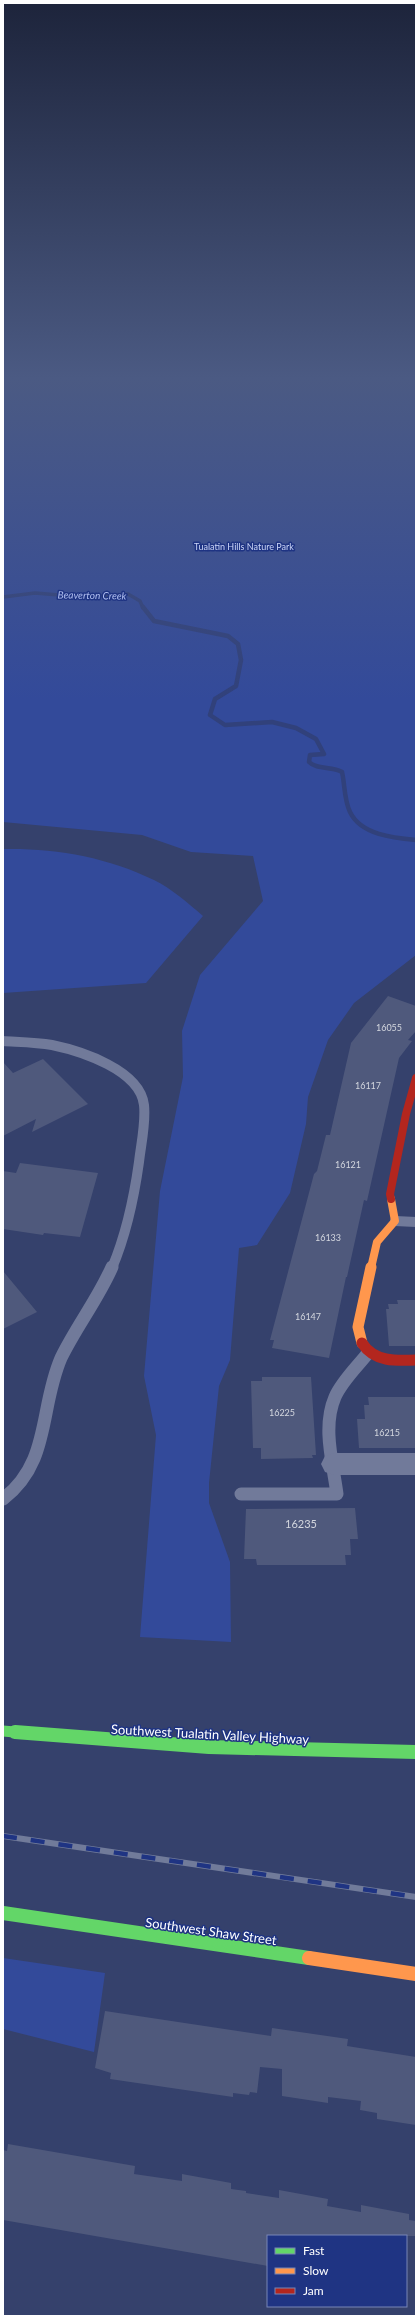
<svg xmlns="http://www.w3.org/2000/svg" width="419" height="2319" viewBox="0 0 419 2319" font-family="Lato,sans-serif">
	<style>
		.green { fill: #334a9a }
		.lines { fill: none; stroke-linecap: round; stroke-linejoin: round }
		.stream-far1 { stroke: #31417b; stroke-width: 3.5 }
		.stream { stroke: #31417b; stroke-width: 4.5 }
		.building { fill: #4f597c }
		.lane-far1 { stroke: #717a9a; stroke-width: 10 }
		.lane { stroke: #717a9a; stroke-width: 13 }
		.street { fill: #717a9a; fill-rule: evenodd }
		.fast-far1 { stroke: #63d668; stroke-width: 11 }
		.fast { stroke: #63d668; stroke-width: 14 }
		.slow-far2 { stroke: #ff974d; stroke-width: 8 }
		.slow-far1 { stroke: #ff974d; stroke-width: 11 }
		.slow { stroke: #ff974d; stroke-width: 14 }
		.jam-far1 { stroke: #b3261e; stroke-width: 8 }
		.jam { stroke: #b3261e; stroke-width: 11 }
		.rail-casing { stroke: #717b9a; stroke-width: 6 }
		.rail { stroke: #1f3483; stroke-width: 4.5; stroke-dasharray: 14; stroke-linecap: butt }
		.labels { text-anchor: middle; stroke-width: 3; stroke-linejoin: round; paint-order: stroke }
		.far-park-label { font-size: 9px; fill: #cbd5f7; stroke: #1f3483 }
		.number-label { font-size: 9px; fill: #d3d6de }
		.far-water-label { font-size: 10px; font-style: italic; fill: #b2c0f1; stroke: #1f3483 }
		.near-number-label { font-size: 11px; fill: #d3d6de }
		.near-street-label { font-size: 13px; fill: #fff; stroke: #1f3483 }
	</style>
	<rect width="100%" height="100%" fill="#35416c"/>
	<path class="green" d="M 3,376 L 416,376 L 416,955 L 354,1003 L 328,1040 L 308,1097 L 306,1124 L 290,1193 L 257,1245 L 239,1248 L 230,1360 L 219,1386 L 209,1483 L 209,1503 L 230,1562 L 231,1642 L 140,1637 L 156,1435 L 144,1376 L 160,1191 L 183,1077 L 182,1031 L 200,975 L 263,901 L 253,856 L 191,852 L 142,835 L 3,822 Z
		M 3,849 C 55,848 107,857 154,880 C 172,889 188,903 203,916 L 146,983 L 3,993 Z
		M 3,1958 L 105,1973 L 94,2052 L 3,2029 Z"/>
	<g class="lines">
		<path class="stream-far1" d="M 3,597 L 35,593 L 83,597 L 128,594 L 140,601 L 143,608"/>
		<path class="stream" d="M 143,607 L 154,621 L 228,636 L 238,644 L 241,660 L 236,686 L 215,699 L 210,715 L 225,725 L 272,722 L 296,728 L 316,739 L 324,754 L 310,755 L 309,762 C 317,770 332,766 342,772 C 345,785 344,800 350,812 C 361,835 394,838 416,840"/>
	</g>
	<path class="building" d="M 388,996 L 416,1006 L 416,1031 L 408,1040 L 412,1041 L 399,1058 L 367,1201 L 364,1200 L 347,1277 L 346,1277 L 329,1358 L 272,1348 L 274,1340 L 270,1340 L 314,1174 L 317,1171 L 326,1135 L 330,1135 L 351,1043 Z
		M 43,1059 L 88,1104 L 32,1132 L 36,1119 L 3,1136 L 3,1062 L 13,1073 Z
		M 20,1163 L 98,1173 L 80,1237 L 44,1233 L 43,1235 L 3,1229 L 3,1171 L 16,1173 Z
		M 3,1271 L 37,1312 L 3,1329 Z
		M 397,1300 L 416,1300 L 416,1346 L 389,1346 L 386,1309 L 389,1309 L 388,1304 L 398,1304 Z
		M 262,1377 L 311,1377 L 316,1455 L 312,1455 L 313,1458 L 261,1459 L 261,1448 L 253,1448 L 251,1381 L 262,1381 Z
		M 368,1397 L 416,1397 L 416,1448 L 359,1448 L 357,1419 L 365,1419 L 364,1405 L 369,1405 Z
		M 355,1508 L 358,1539 L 350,1539 L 351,1555 L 345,1555 L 346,1565 L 257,1565 L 256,1559 L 244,1559 L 246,1509 Z
		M 105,2011 L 271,2036 L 272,2028 L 348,2039 L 347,2046 L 416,2057 L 416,2125 L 377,2119 L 377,2113 L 360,2110 L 361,2101 L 328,2097 L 328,2103 L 282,2096 L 282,2069 L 260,2067 L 257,2093 L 250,2092 L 249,2095 L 233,2093 L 233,2097 L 110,2079 L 111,2073 L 95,2068 Z
		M 8,2144 L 135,2166 L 134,2174 L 182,2181 L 182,2174 L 231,2183 L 231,2189 L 246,2191 L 246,2193 L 279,2198 L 279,2190 L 328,2199 L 327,2206 L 361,2212 L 361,2205 L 409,2214 L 409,2220 L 416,2221 L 416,2236 L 268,2236 L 268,2266 L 3,2220 L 3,2150 L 7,2151 Z"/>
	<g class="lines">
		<path class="lane-far1" d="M 3,1041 C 19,1042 36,1042 52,1045 C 81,1051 140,1070 144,1105 C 146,1123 141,1144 139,1162 C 134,1198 126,1235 112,1268
			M 395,1221 L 416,1222"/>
		<path class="lane" d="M 241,1494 L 337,1494 C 333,1463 322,1427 335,1397 C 342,1381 357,1367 368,1353
			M 3,1499 C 51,1462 39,1409 61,1358 C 76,1327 98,1299 112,1267"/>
		<path class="street" d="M 334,1453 L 416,1453 L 416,1475 L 334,1475 L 325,1472 L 321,1464 L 325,1456 Z"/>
		<path class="fast-far1" d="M 3,1731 L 26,1733"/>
		<path class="fast" d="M 15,1732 L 209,1747 L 416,1752
			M 3,1913 L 309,1958"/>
		<path class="slow-far2" d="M 371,1268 L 377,1242 L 395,1221 L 391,1199"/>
		<path class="slow-far1" d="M 362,1343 L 358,1327 L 371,1267"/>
		<path class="slow" d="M 309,1958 L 416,1974"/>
		<path class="jam-far1" d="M 391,1199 L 390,1194 L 406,1114 L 416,1078"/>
		<path class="jam" d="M 362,1343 C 374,1362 396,1361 416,1360"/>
		<g class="rail-casing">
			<path id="rail" d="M 3,1836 L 416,1897"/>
		</g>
		<use href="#rail" class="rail"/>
	</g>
	<linearGradient id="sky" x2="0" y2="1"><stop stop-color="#1d243b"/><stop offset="0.54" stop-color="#4b5a83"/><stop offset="1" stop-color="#4b5a83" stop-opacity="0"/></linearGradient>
	<rect width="419" height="700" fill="url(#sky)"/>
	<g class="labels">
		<g class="far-park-label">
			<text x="244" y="550">Tualatin Hills Nature Park</text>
		</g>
		<g class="number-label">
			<text x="389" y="1031">16055</text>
			<text x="368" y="1089">16117</text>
			<text x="348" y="1168">16121</text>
			<text x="328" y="1241">16133</text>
			<text x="308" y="1320">16147</text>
			<text x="282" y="1416">16225</text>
			<text x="387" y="1436">16215</text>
		</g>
		<g class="far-water-label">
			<text transform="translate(92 595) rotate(1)" y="4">Beaverton Creek</text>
		</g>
		<g class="near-number-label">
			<text x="301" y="1528">16235</text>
		</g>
		<g class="near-street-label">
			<text transform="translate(210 1734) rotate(3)" y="5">Southwest Tualatin Valley Highway</text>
			<text transform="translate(211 1931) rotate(8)" y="5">Southwest Shaw Street</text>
		</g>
	</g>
	<rect width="419" height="2319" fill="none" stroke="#ffffff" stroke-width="8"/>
	<rect x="267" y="2235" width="140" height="72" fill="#1f3483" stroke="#7985b5"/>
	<rect x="275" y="2248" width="20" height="6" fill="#63d668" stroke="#7985b5"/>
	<text x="303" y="2255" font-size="12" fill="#ffffff">Fast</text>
	<rect x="275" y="2268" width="20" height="6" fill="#ff974d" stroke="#7985b5"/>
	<text x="303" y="2275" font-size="12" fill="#ffffff">Slow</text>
	<rect x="275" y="2288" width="20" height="6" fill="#b3261e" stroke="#7985b5"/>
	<text x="303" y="2295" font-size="12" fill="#ffffff">Jam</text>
</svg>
